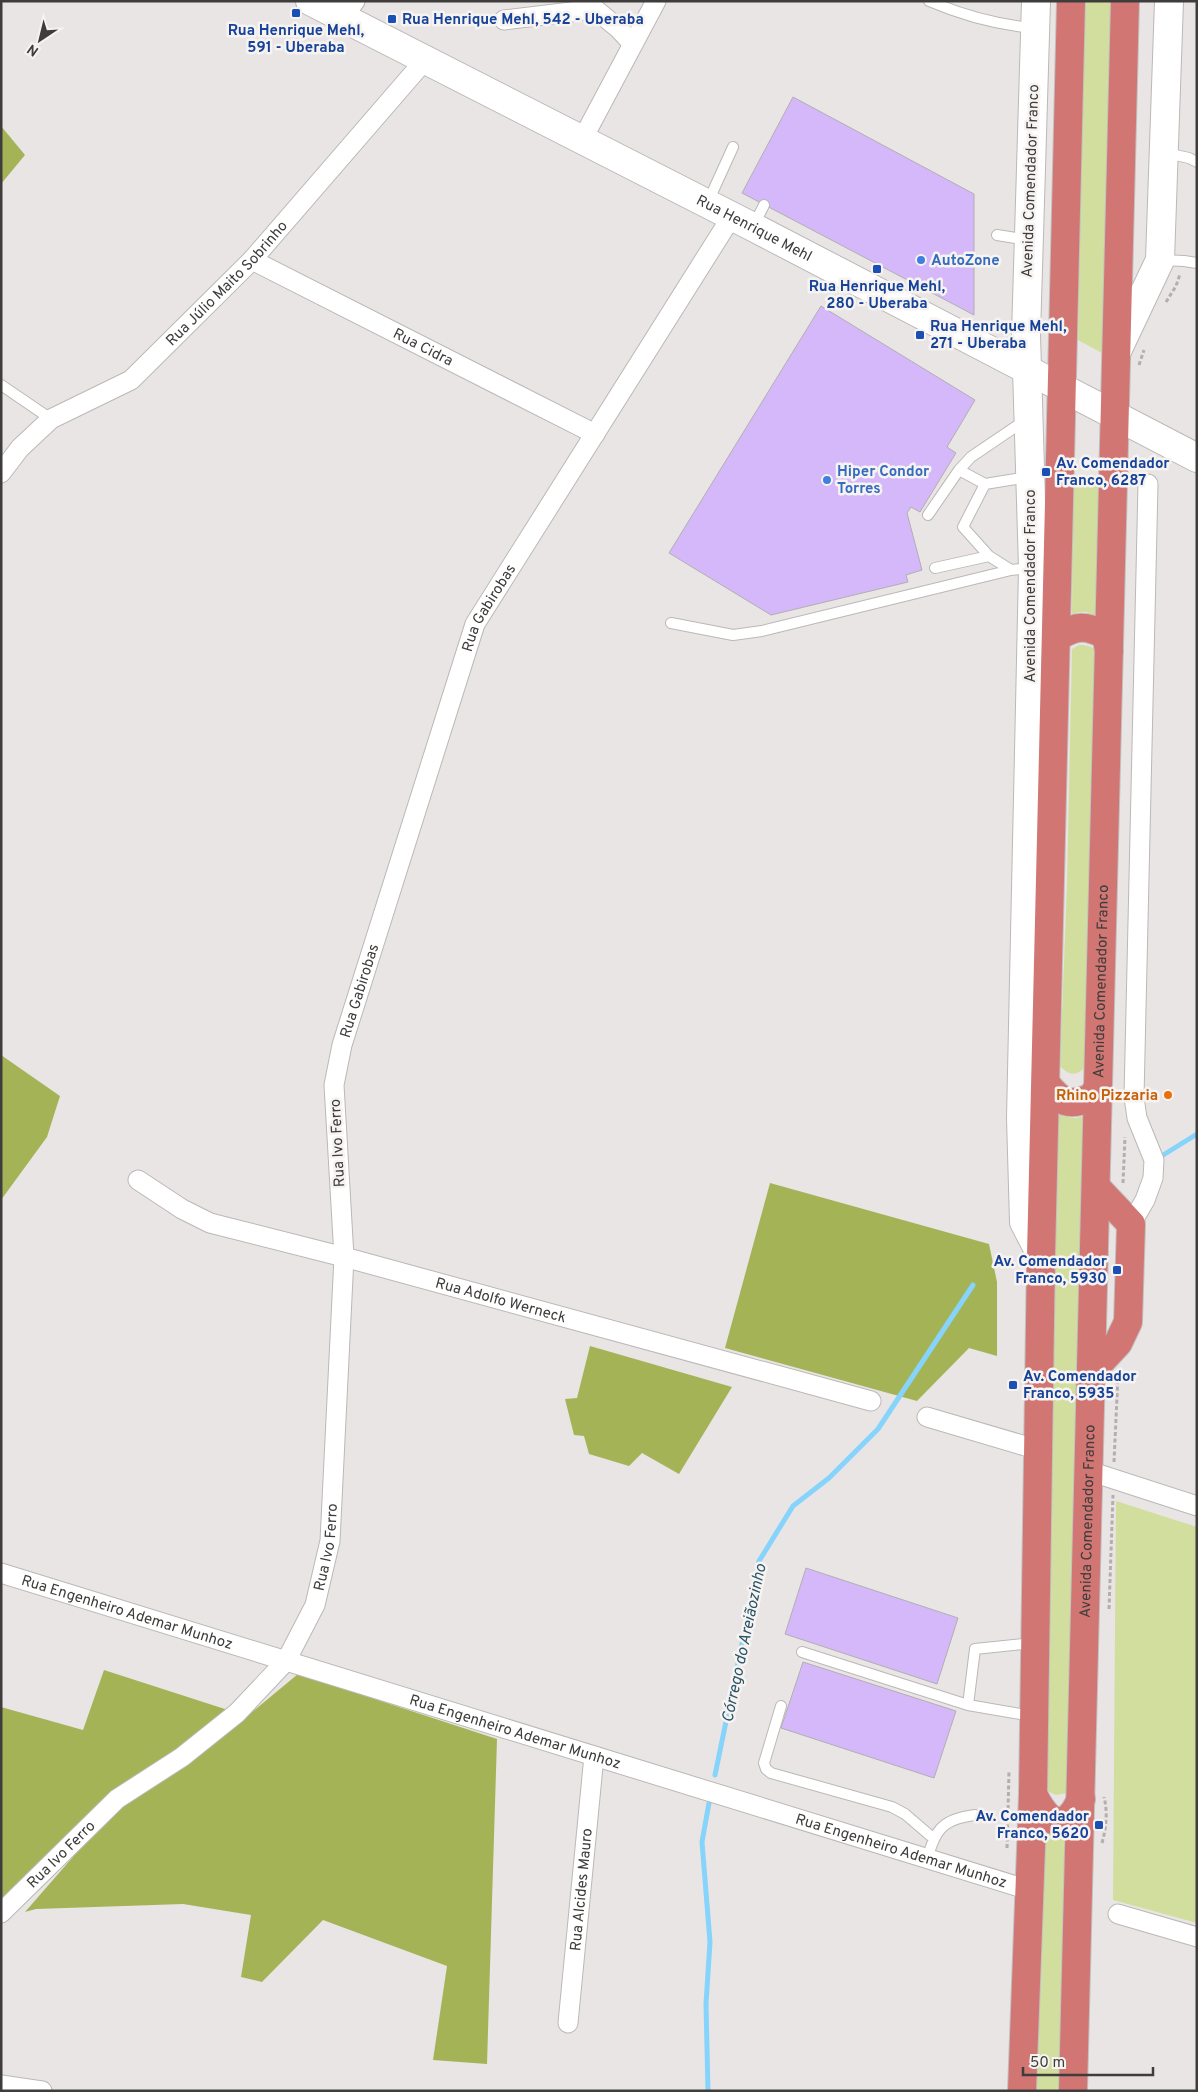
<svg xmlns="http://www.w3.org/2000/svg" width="1198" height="2092" viewBox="0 0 1198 2092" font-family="Overpass,sans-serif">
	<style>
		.green { fill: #d2de9d }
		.forest { fill: #a5b357 }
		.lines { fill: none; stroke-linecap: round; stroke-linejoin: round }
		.stream { stroke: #86d4fb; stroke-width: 5 }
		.building { fill: #d4b8f9; stroke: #b1afb2 }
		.lane-casing { stroke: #bbb8b6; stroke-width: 12 }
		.street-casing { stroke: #bbb8b6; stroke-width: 21 }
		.secondary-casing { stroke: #bbb8b6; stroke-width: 30 }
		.highway-casing { stroke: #c1c1c1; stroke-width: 30 }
		.path { stroke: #b2afae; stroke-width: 3; stroke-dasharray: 4 2.5; stroke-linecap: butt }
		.lane { stroke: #fff; stroke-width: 10 }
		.street { stroke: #fff; stroke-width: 19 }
		.secondary { stroke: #fff; stroke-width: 28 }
		.highway { stroke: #d17673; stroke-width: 28 }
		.transit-dot { fill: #1a4fb4; stroke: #f6f3f1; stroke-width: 2 }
		.shop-dot { fill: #3f7fe0; stroke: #f6f3f1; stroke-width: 2 }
		.food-dot { fill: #e8710a; stroke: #f6f3f1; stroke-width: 2 }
		.labels { text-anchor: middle; stroke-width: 5; stroke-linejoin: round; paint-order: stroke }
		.transit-label { font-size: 15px; font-weight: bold; fill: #164399; stroke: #f6f3f1; text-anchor: start }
		.street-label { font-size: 15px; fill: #3e3d3c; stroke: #f6f3f1 }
		.shop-label { font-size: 15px; font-weight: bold; fill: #366cbe; stroke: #f6f3f1; text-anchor: start }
		.food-label { font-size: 15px; font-weight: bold; fill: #c56008; stroke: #f6f3f1; text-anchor: end }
		.water-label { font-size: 16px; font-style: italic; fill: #295469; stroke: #f6f3f1 }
	</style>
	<rect width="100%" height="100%" fill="#e9e5e4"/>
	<path class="green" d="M 1084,1 L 1113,1 L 1102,353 L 1078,340 Z
		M 1073,473 L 1100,487 L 1099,621 C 1091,611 1083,609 1072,615 Z
		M 1079,645 C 1089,645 1094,647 1100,655 L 1085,1067 C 1077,1077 1068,1075 1060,1066 L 1067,884 L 1072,649 Z
		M 1059,1109 C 1067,1118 1072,1120 1084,1116 L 1067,1793 L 1056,1795 L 1045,1790 L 1052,1357 Z
		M 1116,1501 L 1197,1527 L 1197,1923 L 1113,1900 Z
		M 1045,1831 C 1055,1837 1061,1837 1071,1831 L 1064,2091 L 1032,2091 Z"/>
	<path class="forest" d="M 1,126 L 25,155 L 1,184 Z
		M 1,1055 L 60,1096 L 47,1137 L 1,1200 Z
		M 770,1183 L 989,1244 L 997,1282 L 997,1356 L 969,1348 L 917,1401 L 725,1348 Z
		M 590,1346 L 732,1387 L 679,1474 L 642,1453 L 629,1466 L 589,1454 L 584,1436 L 574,1435 L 565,1399 L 577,1398 Z
		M 104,1670 L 231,1711 L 1,1906 L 1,1707 L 83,1730 Z
		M 298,1674 L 497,1739 L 487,2064 L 433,2060 L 447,1966 L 323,1920 L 262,1982 L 241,1977 L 251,1915 L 183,1904 L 36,1909 L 25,1912 L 120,1803 L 245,1718 Z"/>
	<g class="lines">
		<path class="stream" d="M 1160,1157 L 1197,1134
			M 715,1775 L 759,1561 L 793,1506 L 829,1478 L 878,1429 L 973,1285
			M 708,2091 L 706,2004 L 710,1942 L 702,1842 L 709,1803"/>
	</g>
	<path class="building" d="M 793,97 L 974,194 L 974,315 L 742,193 Z
		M 821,306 L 975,400 L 947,447 L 956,453 L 920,512 L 911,507 L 907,513 L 922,570 L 906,575 L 908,582 L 771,615 L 669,553 Z
		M 806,1568 L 958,1618 L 937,1684 L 785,1634 Z
		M 803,1662 L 956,1711 L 934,1778 L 781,1728 Z"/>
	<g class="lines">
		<g class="lane-casing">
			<path id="lane" d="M 929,1 C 962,15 998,25 1034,28
				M 1166,153 L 1189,158 L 1197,162
				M 708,202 L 733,147
				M 753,227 L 764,205
				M 997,235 L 1028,240
				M 1161,260 L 1184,261 L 1197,263
				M 1,385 L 51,419
				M 959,470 L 985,484 L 1028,477
				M 985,484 L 963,527 L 989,556
				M 928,515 L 959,470 L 971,457 L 1027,419
				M 935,568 L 989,556 L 1011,570
				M 671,623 L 733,635 L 762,631 L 1011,570 L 1032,568
				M 802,1652 L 968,1705
				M 781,1706 L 764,1763 L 766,1769 L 771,1773 L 892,1807 L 905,1814 L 933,1838
				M 1032,1716 L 968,1705 L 975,1649 L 1033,1643
				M 927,1860 C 935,1829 943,1819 975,1815"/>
		</g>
		<g class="street-casing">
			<g id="street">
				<path d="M 342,18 L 355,1"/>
				<path d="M 504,20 L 595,9 L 619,29 L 633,44"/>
				<path d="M 582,140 L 656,1"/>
				<path id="s1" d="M 252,260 L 595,434"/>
				<path id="s2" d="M 1,473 L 20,448 L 51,419 L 131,380 L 252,260 L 425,60"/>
				<path id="s3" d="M 138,1180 L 182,1209 L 210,1223 L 344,1257 L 871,1401"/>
				<path d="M 1131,1224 L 1145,1200 L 1153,1178 L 1154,1160 L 1137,1118 L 1134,1097 L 1148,484"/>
				<path d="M 927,1417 L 1039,1450"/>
				<path d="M 1089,1471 L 1197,1506"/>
				<path id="s4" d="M 1,1573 L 1029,1890"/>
				<path id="s5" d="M 1,1913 L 117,1799 L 182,1757 L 237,1713 L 286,1661 L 315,1605 L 330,1541 L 344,1257 L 334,1085 L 342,1045 L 475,624 L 732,216"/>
				<path d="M 1118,1914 L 1197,1937"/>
				<path id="s6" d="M 568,2023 L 594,1756"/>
				<path d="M 1,2085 L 42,2091"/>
			</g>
		</g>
		<g class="secondary-casing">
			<g id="secondary">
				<path id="s7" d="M 310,1 L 753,227 L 1197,458"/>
				<path d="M 1036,1 L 1026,335 L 1033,568 L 1021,1118 L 1024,1222 L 1041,1255"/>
				<path d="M 1117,351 L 1160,260 L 1169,1"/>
			</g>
		</g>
		<g class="highway-casing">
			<g id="highway">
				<path d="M 1057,637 C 1077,625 1085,625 1106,635 L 1109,650"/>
				<path d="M 1046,1084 C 1062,1103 1067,1106 1091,1098 L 1098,1088"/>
				<path d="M 1091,1372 L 1118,1343 L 1128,1322 L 1131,1224 L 1096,1187"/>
				<path d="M 1033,1794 C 1046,1822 1065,1836 1081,1799"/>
				<path d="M 1022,2091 L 1033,1794 L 1041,1255 L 1071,1"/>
				<path id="s8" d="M 1073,2091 L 1125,1"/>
			</g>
		</g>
		<path class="path" d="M 1166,302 L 1176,286 L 1180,274
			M 1139,365 L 1144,350
			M 1137,465 L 1153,461
			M 1123,1183 L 1125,1137
			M 1114,1462 L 1118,1375
			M 1109,1609 L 1113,1495
			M 1102,1843 C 1106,1829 1108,1812 1104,1797
			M 1007,1848 L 1009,1772"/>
		<use href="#lane" class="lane"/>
		<use href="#street" class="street"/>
		<use href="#secondary" class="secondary"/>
		<use href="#highway" class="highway"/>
	</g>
	<g class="transit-dot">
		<rect x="291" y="8" width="10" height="10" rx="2.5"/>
		<rect x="387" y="14" width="10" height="10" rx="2.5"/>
		<rect x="872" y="264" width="10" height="10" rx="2.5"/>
		<rect x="915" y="330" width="10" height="10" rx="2.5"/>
		<rect x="1041" y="467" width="10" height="10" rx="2.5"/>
		<rect x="1112" y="1265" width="10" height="10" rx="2.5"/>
		<rect x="1008" y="1380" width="10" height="10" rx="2.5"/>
		<rect x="1094" y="1820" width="10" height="10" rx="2.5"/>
	</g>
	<g class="shop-dot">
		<circle cx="921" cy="260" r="5"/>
		<circle cx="827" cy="480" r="5"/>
	</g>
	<circle class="food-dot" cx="1168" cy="1095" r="5"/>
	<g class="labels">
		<g class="transit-label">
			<text x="402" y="24">Rua Henrique Mehl, 542 - Uberaba</text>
			<text x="296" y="35" text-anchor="middle">Rua Henrique Mehl,<tspan x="296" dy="17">591 - Uberaba</tspan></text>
			<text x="877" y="291" text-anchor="middle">Rua Henrique Mehl,<tspan x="877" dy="17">280 - Uberaba</tspan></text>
			<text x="930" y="331">Rua Henrique Mehl,<tspan x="930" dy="17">271 - Uberaba</tspan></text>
			<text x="1056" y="468">Av. Comendador<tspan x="1056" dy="17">Franco, 6287</tspan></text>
			<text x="1107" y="1266" text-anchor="end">Av. Comendador<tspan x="1107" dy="17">Franco, 5930</tspan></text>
			<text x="1023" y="1381">Av. Comendador<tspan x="1023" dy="17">Franco, 5935</tspan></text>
			<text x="1089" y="1821" text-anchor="end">Av. Comendador<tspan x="1089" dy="17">Franco, 5620</tspan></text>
		</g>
		<g class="street-label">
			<text transform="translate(1030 181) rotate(-88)" y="5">Avenida Comendador Franco</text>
			<text dy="5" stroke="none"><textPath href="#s7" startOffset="499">Rua Henrique Mehl</textPath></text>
			<text dy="5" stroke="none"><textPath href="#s2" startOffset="299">Rua Júlio Maito Sobrinho</textPath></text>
			<text dy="5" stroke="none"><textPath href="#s1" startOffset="192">Rua Cidra</textPath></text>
			<text transform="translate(1030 586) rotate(-90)" y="5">Avenida Comendador Franco</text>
			<text dy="5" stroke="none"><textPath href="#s5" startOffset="1470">Rua Gabirobas</textPath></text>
			<text dy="5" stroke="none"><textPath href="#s8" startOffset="1110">Avenida Comendador Franco</textPath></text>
			<text dy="5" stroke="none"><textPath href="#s5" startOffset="1065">Rua Gabirobas</textPath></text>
			<text transform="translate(337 1143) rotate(-93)" y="5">Rua Ivo Ferro</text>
			<text dy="5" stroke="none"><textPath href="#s3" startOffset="385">Rua Adolfo Werneck</textPath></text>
			<text dy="5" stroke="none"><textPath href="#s8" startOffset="570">Avenida Comendador Franco</textPath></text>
			<text dy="5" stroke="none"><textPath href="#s5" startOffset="504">Rua Ivo Ferro</textPath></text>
			<text dy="5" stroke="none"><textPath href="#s4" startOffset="132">Rua Engenheiro Ademar Munhoz</textPath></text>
			<text dy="5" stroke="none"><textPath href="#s4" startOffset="538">Rua Engenheiro Ademar Munhoz</textPath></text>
			<text dy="5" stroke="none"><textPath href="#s4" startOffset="942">Rua Engenheiro Ademar Munhoz</textPath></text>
			<text dy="5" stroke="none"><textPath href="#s5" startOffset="84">Rua Ivo Ferro</textPath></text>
			<text dy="5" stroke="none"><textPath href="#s6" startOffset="134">Rua Alcides Mauro</textPath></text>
		</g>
		<g class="shop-label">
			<text x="931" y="265">AutoZone</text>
			<text x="837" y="476">Hiper Condor<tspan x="837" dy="17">Torres</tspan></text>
		</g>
		<g class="food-label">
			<text x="1158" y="1100">Rhino Pizzaria</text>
		</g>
		<g class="water-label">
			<text transform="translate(743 1643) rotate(-78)" y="6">Córrego do Areiãozinho</text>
		</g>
	</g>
	<rect width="1198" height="2092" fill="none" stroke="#3e3d3c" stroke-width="5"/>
	<g transform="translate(40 40) rotate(215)" stroke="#f6f3f1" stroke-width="4" paint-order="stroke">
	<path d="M0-4L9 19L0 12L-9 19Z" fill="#3e3d3c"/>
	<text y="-8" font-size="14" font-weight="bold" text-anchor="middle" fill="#3e3d3c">N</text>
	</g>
	<path d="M1023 2067v8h130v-8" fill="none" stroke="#3e3d3c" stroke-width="2.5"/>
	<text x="1030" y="2067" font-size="15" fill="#3e3d3c" stroke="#f6f3f1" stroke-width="4" paint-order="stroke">50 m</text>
</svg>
